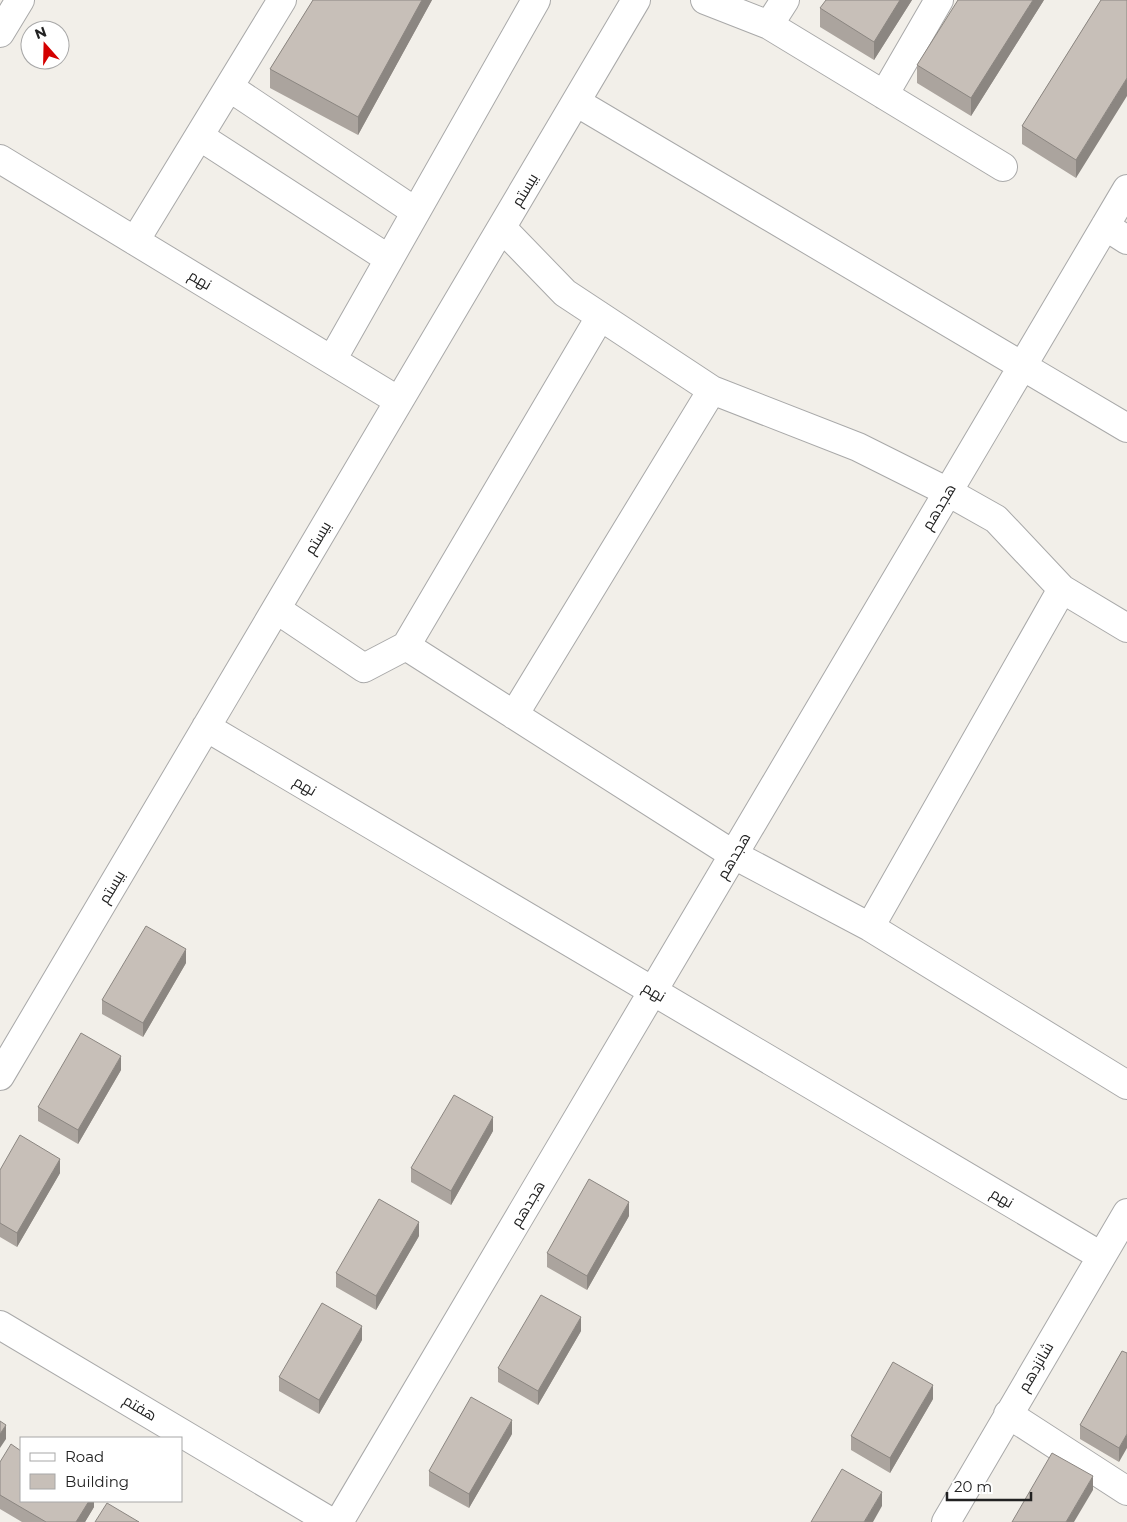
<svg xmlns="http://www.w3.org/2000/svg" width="1127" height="1522" viewBox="0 0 1127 1522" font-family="Montserrat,Cairo,sans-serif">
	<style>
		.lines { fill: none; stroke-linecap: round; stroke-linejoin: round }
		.minor-casing { stroke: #a9a9a9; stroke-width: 30 }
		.minor { stroke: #fff; stroke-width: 28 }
		.wall { fill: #aba49e }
		.shaded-wall { fill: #8b8681 }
		.building { fill: #c7bfb8; stroke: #8b8681 }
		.labels { text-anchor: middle; stroke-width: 4; stroke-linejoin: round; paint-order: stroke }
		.street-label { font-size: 15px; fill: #222; stroke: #fff }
	</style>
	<rect width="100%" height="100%" fill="#f2efe9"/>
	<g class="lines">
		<g class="minor-casing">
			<path id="minor" d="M 705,0 L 769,25 L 1003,167
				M 769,25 L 785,0
				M 0,33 L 20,0
				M 229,87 L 416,212
				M 884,95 L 939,0
				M 576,102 L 1127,428
				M 199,136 L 389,259
				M 0,159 L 399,401
				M 1105,226 L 1127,240
				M 502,228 L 565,293 L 712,390 L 858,447 L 948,492 L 996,519 L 1062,589 L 1127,628
				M 135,241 L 282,0
				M 332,360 L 536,0
				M 276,609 L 364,668 L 406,646 L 734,855 L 870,927 L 1127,1085
				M 406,646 L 600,317
				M 514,715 L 712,390
				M 206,727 L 1101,1256
				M 870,927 L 1062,589
				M 0,1076 L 636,0
				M 0,1325 L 331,1522
				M 1008,1414 L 1127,1491
				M 339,1522 L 1127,189
				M 946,1522 L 1127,1213"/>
		</g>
		<use href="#minor" class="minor"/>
	</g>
	<path class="wall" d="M 313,0 L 432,0 L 358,135 L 270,88 L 270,69 Z
		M 912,0 L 874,60 L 820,27 L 820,8 Z
		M 1044,0 L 971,116 L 917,83 L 917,65 Z
		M 1101,0 L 1076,178 L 1022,144 L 1022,126 Z
		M 186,963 L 143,1037 L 102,1014 L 102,1000 Z
		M 121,1070 L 78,1144 L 38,1121 L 38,1107 Z
		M 493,1131 L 451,1205 L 411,1182 L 411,1168 Z
		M 0,1170 L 60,1173 L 17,1247 L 0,1237 Z
		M 629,1216 L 587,1290 L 547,1267 L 547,1253 Z
		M 419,1236 L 376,1310 L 336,1287 L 336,1273 Z
		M 581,1331 L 538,1405 L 498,1382 L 498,1368 Z
		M 362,1340 L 319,1414 L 279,1391 L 279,1377 Z
		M 1122,1351 L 1119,1462 L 1080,1439 L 1080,1425 Z
		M 933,1399 L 890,1473 L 851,1450 L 851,1436 Z
		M 512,1434 L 469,1508 L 429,1486 L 429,1471 Z
		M 0,1462 L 94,1501 L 94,1507 L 85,1522 L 22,1522 L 0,1509 Z"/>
	<path class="shaded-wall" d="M 422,0 L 432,0 L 358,135 L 358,117 Z
		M 900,0 L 912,0 L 874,60 L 874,42 Z
		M 1033,0 L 1044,0 L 971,116 L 971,98 Z
		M 1127,78 L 1127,96 L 1076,178 L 1076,160 Z
		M 186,949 L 186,963 L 143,1037 L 143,1023 Z
		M 121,1056 L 121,1070 L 78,1144 L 78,1130 Z
		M 493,1117 L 493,1131 L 451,1205 L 451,1191 Z
		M 60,1159 L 60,1173 L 17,1247 L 17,1233 Z
		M 629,1202 L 629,1216 L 587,1290 L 587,1276 Z
		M 419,1222 L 419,1236 L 376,1310 L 376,1296 Z
		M 581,1317 L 581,1331 L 538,1405 L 538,1391 Z
		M 362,1326 L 362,1340 L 319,1414 L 319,1400 Z
		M 933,1385 L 933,1399 L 890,1473 L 890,1458 Z
		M 512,1420 L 512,1434 L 469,1508 L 469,1494 Z
		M 6,1425 L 6,1439 L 0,1448 L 0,1434 Z
		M 1127,1434 L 1127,1448 L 1119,1462 L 1119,1448 Z
		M 1093,1476 L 1093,1490 L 1074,1522 L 1066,1522 Z
		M 882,1492 L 882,1506 L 873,1522 L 864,1522 Z
		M 89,1501 L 94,1501 L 94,1507 L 85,1522 L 76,1522 Z"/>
	<path class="building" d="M 313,0 L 422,0 L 358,117 L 270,69 Z
		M 826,0 L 900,0 L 874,42 L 820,8 Z
		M 958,0 L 1033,0 L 971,98 L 917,65 Z
		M 1101,0 L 1127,0 L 1127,78 L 1076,160 L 1022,126 Z
		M 146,926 L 186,949 L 143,1023 L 102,1000 Z
		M 81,1033 L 121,1056 L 78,1130 L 38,1107 Z
		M 454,1095 L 493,1117 L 451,1191 L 411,1168 Z
		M 20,1135 L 60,1159 L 17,1233 L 0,1223 L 0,1170 Z
		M 589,1179 L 629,1202 L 587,1276 L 547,1253 Z
		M 379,1199 L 419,1222 L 376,1296 L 336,1273 Z
		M 541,1295 L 581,1317 L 538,1391 L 498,1368 Z
		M 322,1303 L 362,1326 L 319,1400 L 279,1377 Z
		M 1122,1351 L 1127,1353 L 1127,1434 L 1119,1448 L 1080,1425 Z
		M 893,1362 L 933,1385 L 890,1458 L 851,1436 Z
		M 471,1397 L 512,1420 L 469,1494 L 429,1471 Z
		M 0,1421 L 6,1425 L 0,1434 Z
		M 11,1444 L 21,1451 L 21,1501 L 89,1501 L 76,1522 L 46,1522 L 0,1495 L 0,1462 Z
		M 1052,1453 L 1093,1476 L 1066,1522 L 1012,1522 Z
		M 842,1469 L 882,1492 L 864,1522 L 811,1522 Z
		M 107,1503 L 139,1522 L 95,1522 Z"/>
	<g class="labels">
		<g class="street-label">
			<text transform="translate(525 190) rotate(-59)" y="5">بیستم</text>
			<text transform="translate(200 280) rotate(31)" y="5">نهم</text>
			<text transform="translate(939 507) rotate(-59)" y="5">هجدهم</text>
			<text transform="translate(318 538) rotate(-59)" y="5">بیستم</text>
			<text transform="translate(305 786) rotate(31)" y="5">نهم</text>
			<text transform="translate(734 856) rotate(-60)" y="5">هجدهم</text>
			<text transform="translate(112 887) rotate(-59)" y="5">بیستم</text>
			<text transform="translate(654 992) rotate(31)" y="5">نهم</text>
			<text transform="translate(1002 1198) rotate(31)" y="5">نهم</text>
			<text transform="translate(528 1204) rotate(-59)" y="5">هجدهم</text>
			<text transform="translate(1036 1367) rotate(-60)" y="5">شانزدهم</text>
			<text transform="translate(140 1408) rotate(31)" y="5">هفتم</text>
		</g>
	</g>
	<rect x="20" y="1437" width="162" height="65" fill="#ffffff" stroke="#a7a7a7"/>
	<rect x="30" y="1453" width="25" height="8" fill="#ffffff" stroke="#a7a7a7"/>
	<text x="65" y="1462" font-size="15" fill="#222222">Road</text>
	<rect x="30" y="1474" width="25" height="15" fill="#c7bfb8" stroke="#a7a7a7"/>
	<text x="65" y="1487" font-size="15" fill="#222222">Building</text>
	<g transform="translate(45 45) rotate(340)"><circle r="24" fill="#ffffff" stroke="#a7a7a7"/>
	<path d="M0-4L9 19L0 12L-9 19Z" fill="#d40000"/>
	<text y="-8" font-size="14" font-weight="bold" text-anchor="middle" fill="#222222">N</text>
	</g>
	<path d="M947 1492v8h84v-8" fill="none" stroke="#222222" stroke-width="2.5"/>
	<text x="954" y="1492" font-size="15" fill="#222222" stroke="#ffffff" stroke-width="4" paint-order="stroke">20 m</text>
</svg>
